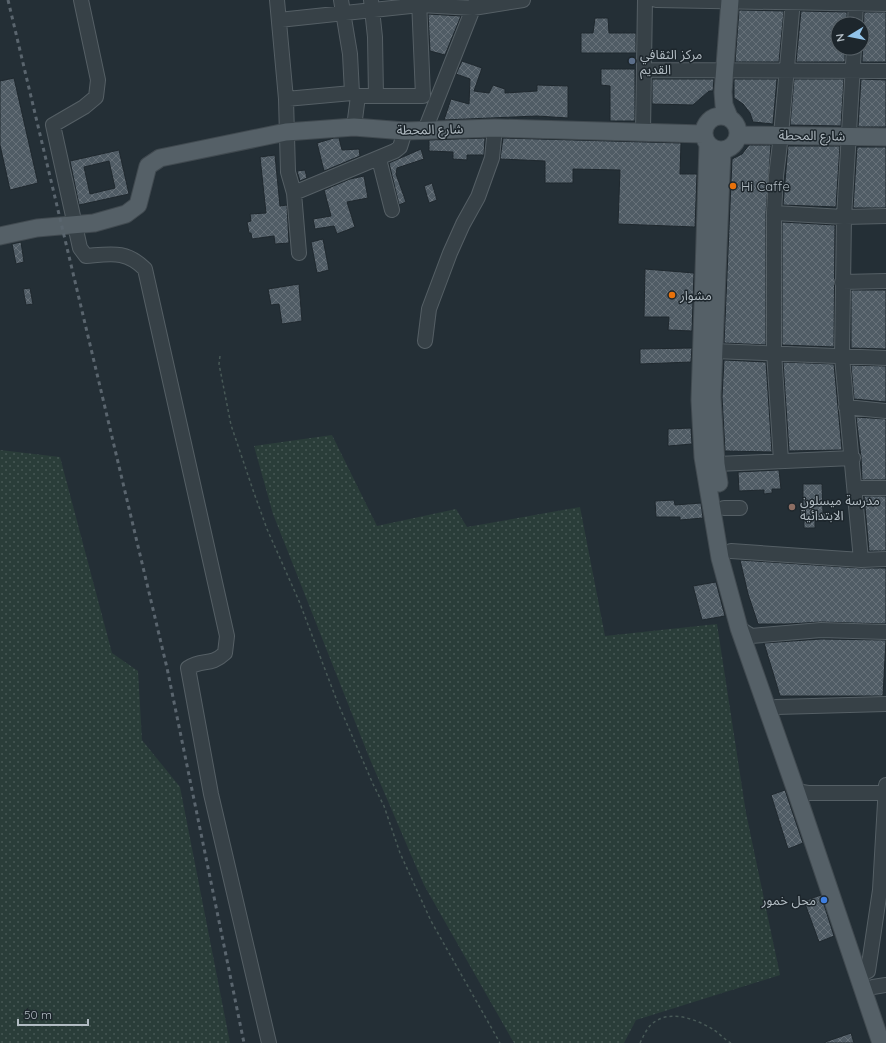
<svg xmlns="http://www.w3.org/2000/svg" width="886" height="1043" viewBox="0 0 886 1043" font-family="Quicksand,'Noto Sans Arabic',sans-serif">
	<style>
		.grass { fill: url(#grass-dots) }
		.building { fill: url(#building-cross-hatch); stroke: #1f282e; fill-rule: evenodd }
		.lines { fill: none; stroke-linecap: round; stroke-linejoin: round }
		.minor-casing { stroke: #555f65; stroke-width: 16 }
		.major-casing { stroke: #414a50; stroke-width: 19 }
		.path { stroke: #485957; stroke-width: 1.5; stroke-dasharray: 3 3; stroke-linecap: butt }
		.minor { stroke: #374147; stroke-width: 14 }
		.major { stroke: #556067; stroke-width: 17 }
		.rail { stroke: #5a656e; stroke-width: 3; stroke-dasharray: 4 4; stroke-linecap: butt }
		.service-dot { fill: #5c6f8a; stroke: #1d262c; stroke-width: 1.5 }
		.food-dot { fill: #e8710a; stroke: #1d262c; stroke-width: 1.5 }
		.education-dot { fill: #8d6e63; stroke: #1d262c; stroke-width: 1.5 }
		.shop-dot { fill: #3f7fe0; stroke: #1d262c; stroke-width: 1.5 }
		.labels { text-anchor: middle; stroke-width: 3; stroke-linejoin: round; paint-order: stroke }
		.poi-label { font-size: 13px; fill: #b2bcc3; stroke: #1d262c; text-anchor: start }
		.street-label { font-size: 13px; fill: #b2bcc3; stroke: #1d262c }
	</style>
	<defs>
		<pattern id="grass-dots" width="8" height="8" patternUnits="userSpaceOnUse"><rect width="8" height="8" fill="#2a3d39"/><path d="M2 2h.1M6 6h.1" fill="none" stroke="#465754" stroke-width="1.8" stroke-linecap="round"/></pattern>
		<pattern id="building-cross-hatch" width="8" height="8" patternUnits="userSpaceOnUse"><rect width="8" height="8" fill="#505c65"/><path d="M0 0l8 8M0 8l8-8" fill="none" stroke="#677179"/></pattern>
	</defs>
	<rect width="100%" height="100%" fill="#242f36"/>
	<path class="grass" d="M 332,435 L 377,526 L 456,509 L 467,527 L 580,507 L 605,636 L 717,624 L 746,813 L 780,975 L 636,1020 L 624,1043 L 514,1043 L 424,885 L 369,757 L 273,514 L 254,446 Z
		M 0,450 L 60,457 L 112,653 L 138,671 L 142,740 L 180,787 L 230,1043 L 0,1043 Z"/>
	<path class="building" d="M 739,10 L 784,11 L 779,62 L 735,62 Z
		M 801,11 L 847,12 L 847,24 L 838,24 L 838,48 L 845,48 L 845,62 L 796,62 Z
		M 864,12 L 886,12 L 886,62 L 862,62 Z
		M 428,14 L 461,16 L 445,55 L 430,51 Z
		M 595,18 L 608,18 L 609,33 L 636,33 L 636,53 L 581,53 L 581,33 L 593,33 Z
		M 462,61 L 482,68 L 474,91 L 489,93 L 493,85 L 505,89 L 505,93 L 537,91 L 537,85 L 568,86 L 568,118 L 537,116 L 444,120 L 451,99 L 469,104 L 470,79 L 456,74 Z
		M 601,69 L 635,69 L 635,121 L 610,121 L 610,86 L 601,85 Z
		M 14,78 L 38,183 L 10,190 L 0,145 L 0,81 Z
		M 652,79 L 714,79 L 713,91 L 709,91 L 693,105 L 652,104 Z
		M 734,79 L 777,79 L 773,124 L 753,122 L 750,113 L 743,104 L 734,98 Z
		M 794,79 L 844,79 L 841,126 L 790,125 Z
		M 861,79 L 886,80 L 886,127 L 858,127 Z
		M 334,138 L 339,138 L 342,150 L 359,149 L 360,156 L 324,171 L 317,143 Z
		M 485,138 L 484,155 L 467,155 L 467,160 L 453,159 L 453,152 L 429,151 L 429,140 Z
		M 503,138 L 681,143 L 680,174 L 697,174 L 695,227 L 618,224 L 620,170 L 573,169 L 573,183 L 545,183 L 545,161 L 500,159 Z
		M 749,145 L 771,145 L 766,213 L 766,345 L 724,343 L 732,159 L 742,154 Z
		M 788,146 L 840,146 L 836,207 L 783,205 Z
		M 857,147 L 886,147 L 886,208 L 853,208 Z
		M 421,149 L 424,159 L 397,168 L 396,174 L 406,202 L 399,205 L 389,163 Z
		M 119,150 L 129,194 L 79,205 L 70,161 ZM 109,161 L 115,188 L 90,194 L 84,167 Z
		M 275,155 L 280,206 L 287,205 L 289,243 L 275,244 L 274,236 L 252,239 L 251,233 L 249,233 L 247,222 L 251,221 L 250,214 L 266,213 L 260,157 Z
		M 305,170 L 307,178 L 300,181 L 297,171 Z
		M 364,176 L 368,198 L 347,202 L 355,227 L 337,234 L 334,226 L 315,229 L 313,219 L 331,216 L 324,190 L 350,179 Z
		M 432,183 L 437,200 L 429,203 L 424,186 Z
		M 782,222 L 835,225 L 834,347 L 782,345 Z
		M 323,239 L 329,270 L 317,273 L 311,242 Z
		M 21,242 L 24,262 L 16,264 L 12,244 Z
		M 645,269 L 694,273 L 692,331 L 668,330 L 669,317 L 644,317 Z
		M 299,284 L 302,321 L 282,324 L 279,304 L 271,305 L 268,289 Z
		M 30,288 L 33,304 L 26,305 L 23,289 Z
		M 851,290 L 886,290 L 886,349 L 851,348 Z
		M 692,348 L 691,362 L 640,364 L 640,349 Z
		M 724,360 L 766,362 L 772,452 L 725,451 L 722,397 Z
		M 783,362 L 834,364 L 842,450 L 789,451 Z
		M 851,365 L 886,366 L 886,402 L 854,399 Z
		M 856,417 L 886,419 L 886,480 L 862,480 L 861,457 Z
		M 691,428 L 692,444 L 668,446 L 668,429 Z
		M 779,470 L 781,489 L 772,489 L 772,493 L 764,494 L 764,490 L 739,491 L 738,472 Z
		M 803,484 L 822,484 L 823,513 L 826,513 L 826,521 L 815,521 L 815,528 L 804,528 L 804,517 L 801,517 L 800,509 L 803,509 Z
		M 864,496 L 886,496 L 886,551 L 869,551 Z
		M 674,500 L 675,505 L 701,503 L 703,518 L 680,520 L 680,517 L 656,517 L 655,501 Z
		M 740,560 L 860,568 L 886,568 L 886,624 L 821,622 L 788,624 L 758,624 L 748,594 Z
		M 716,582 L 725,616 L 702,620 L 693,586 Z
		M 821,639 L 886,640 L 883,696 L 780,696 L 764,643 Z
		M 785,790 L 803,843 L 788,849 L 771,795 Z
		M 821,895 L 834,936 L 819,942 L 804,901 Z
		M 851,1033 L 854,1043 L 825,1043 L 825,1042 Z"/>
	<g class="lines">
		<g class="minor-casing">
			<path id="minor" d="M 81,0 L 98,80 L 96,97 L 84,107 L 53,125 L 80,248 L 86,256 C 111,254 126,250 145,269 L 227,636 L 225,653 C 210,667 203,658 188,668 L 211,794 L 269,1043
				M 277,0 L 286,99 L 288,172 L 294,193 L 299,253
				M 341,0 L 350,54 L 352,93
				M 371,0 L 375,37 L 376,96
				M 656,0 L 886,4
				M 279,20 L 420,5 L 473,8 L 523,0
				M 855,24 L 856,0
				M 854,48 L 844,217 L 842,357 L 861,560
				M 644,70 L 886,71
				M 286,99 L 352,93 L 358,96 L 423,96 L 419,0
				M 354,127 L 358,96
				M 425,130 L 476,1
				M 643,132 L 645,0
				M 379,159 L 392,210
				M 294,193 L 395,151 L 400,147 L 405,131
				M 774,213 L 844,217 L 886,216
				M 842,282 L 886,281
				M 425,341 L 429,309 L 450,253 L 463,224 L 478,197 L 492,158 L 495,128
				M 714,351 L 886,358
				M 846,407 L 886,411
				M 781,461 L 774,352 L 774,213 L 776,176 L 781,135 L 793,0
				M 716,464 L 853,458
				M 855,488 L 886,488
				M 724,508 L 740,508
				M 731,551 L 861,560 L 886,559
				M 739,628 L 751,636 L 821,630 L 886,632
				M 776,707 L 886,704
				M 796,791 L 808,793 L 886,793
				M 858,974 L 868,971 L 880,890 L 886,785
				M 873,987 L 886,985"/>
		</g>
		<g class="major-casing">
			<path id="major" d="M704 133a17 17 0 1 1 34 0a17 17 0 1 1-34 0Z
				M 729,117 L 724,105 L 723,92 L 730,0
				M 738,135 L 886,137
				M 708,144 L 700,400 L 703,457 L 720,558 L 739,628 L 796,791 L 881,1043
				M 0,236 L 37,228 L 94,223 L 126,214 L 138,205 L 148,166 L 160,158 L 286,132 L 354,127 L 405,131 L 495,128 L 703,134
				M 719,483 L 716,464 L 712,397 L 722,150"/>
		</g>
		<path class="path" d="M 220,356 L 219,364 L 231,425 L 254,493 L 267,529 L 299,601 L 337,701 L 373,784 L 384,806 L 400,853 L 431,921 L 500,1043
			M 640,1043 C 644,1035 648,1025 656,1021 C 673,1010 698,1020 714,1030 C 720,1034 725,1040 731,1043"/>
		<use href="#minor" class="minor"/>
		<use href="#major" class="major"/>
		<path class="rail" d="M 8,0 L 167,668 L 244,1043"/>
	</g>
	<circle class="service-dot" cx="632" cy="61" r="4"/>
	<g class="food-dot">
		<circle cx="733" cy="186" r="4"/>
		<circle cx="672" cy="295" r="4"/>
	</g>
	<circle class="education-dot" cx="792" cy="507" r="4"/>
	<circle class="shop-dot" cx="824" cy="900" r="4"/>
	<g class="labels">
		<g class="poi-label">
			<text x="640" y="59">مركز الثقافي<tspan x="640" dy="15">القديم</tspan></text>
			<text x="741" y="191">Hi Caffe</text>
			<text x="680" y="300">مشوار</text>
			<text x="800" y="505">مدرسة ميسلون<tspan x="800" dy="15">الابتدائية</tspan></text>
			<text x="816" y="905" text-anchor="end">محل خمور</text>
		</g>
		<g class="street-label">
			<text transform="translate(430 129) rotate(-1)" y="5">شارع المحطة</text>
			<text transform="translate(812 135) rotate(1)" y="5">شارع المحطة</text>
		</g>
	</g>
	<g transform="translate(850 36) rotate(260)"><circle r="19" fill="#1d262c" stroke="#596268"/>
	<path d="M0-3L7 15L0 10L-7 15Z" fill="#91c3e9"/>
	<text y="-6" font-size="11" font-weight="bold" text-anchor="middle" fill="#b2bcc3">N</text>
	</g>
	<path d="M18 1019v6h70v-6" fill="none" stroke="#b2bcc3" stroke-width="2"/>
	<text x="24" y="1019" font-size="12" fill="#b2bcc3" stroke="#1d262c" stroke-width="3" paint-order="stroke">50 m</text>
</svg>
